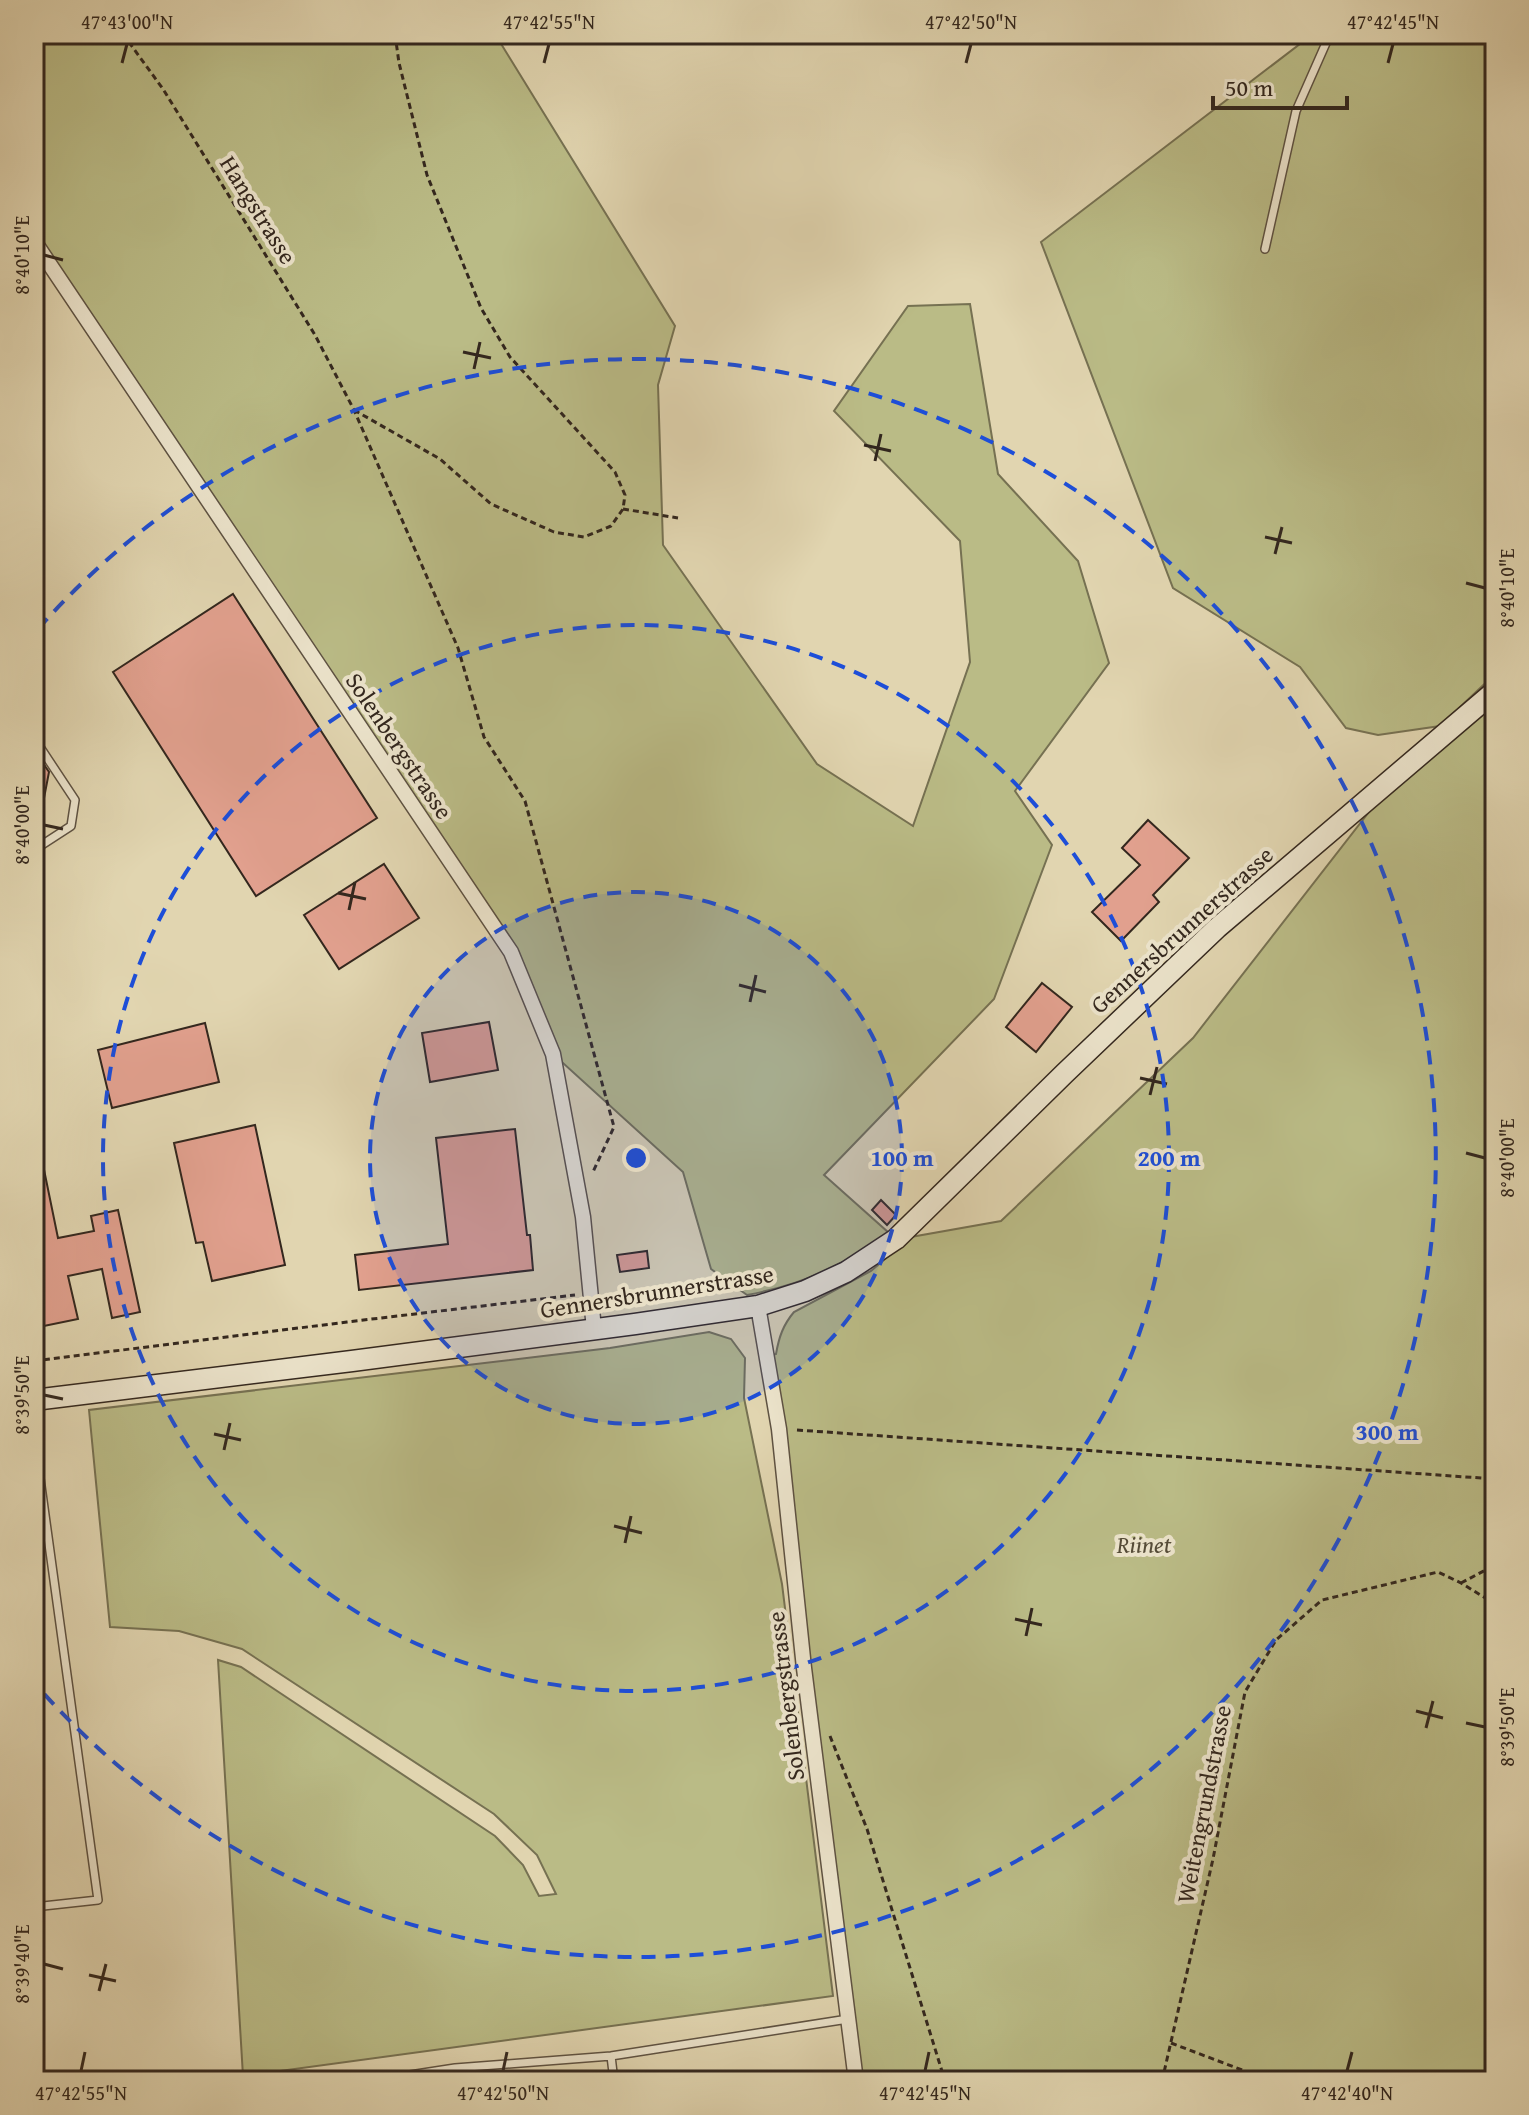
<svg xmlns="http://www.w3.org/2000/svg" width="1529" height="2115" viewBox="0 0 1529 2115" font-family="'Gentium Book Plus',serif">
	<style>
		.green { fill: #babb86; stroke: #767152; stroke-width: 2 }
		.building { fill: #e1a08e; stroke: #33271e; stroke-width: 2 }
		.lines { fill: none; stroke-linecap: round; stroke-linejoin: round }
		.lane-casing { stroke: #5e5242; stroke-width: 10 }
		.street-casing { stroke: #5e5242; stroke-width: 17 }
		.secondary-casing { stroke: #33271e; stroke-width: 23 }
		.path { stroke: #33271e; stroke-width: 3; stroke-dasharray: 6 4; stroke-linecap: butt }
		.lane { stroke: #ece4cc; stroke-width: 7 }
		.street { stroke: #ece4cc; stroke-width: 14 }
		.secondary { stroke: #ece4cc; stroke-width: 20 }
		.ticks { fill: none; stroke: #33271e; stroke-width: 3 }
		.ring { fill: none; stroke: #1d4ed8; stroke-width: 4; stroke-dasharray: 14 10 }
		.labels { text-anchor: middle; stroke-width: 8; stroke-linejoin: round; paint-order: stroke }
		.street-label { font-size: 24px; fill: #33271e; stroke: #ece4cc }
		.park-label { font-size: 24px; font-style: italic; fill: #554c38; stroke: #ece4cc }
		.centre { fill: #1d4ed8; stroke: #ece4cc; stroke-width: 4 }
		.ring-label { font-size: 24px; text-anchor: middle; font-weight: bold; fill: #1d4ed8; stroke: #ece4cc; stroke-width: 8; stroke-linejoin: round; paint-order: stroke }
		.neatline { fill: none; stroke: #33271e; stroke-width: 3 }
		.ticks-label { font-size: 20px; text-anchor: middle; fill: #33271e }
	</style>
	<rect width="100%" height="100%" fill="#e1d5b0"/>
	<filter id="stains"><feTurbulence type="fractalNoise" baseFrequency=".0025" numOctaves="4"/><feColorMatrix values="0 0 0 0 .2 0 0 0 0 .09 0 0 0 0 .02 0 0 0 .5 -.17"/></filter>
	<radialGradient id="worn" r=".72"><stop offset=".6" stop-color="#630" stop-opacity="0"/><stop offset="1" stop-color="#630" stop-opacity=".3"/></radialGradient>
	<path class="green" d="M 34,34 L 495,34 L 675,326 L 658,385 L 663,545 L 817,764 L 913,826 L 970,662 L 960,541 L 834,411 L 908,306 L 970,304 L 998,474 L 1078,561 L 1109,663 L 1015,791 L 1052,845 L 994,999 L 824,1175 L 889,1233 C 840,1267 805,1284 747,1295 L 711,1269 L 683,1172 L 553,1054 L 511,952 L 34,241 Z
		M 1313,34 L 1495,34 L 1495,674 L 1440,726 L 1378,735 L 1346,728 L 1300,667 L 1173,588 L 1041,242 Z
		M 1495,703 L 1495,2081 L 856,2081 L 767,1357 L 776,1354 C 779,1337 783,1325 794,1312 L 871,1271 L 911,1237 L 1001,1221 L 1193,1038 L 1376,803 Z
		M 709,1332 L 731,1339 L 745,1358 L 744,1398 L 782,1584 L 833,1996 L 243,2076 L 218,1660 L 241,1667 L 495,1836 L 523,1865 L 539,1896 L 556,1894 L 537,1855 L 494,1814 L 242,1649 L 179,1631 L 110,1627 L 89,1410 L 610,1348 Z"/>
	<path class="building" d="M 233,594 L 377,818 L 256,896 L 113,672 Z
		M 34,750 L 49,772 L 41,814 L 34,813 Z
		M 1148,820 L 1189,858 L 1153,895 L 1159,902 L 1121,941 L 1092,912 L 1140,865 L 1122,848 Z
		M 384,864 L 419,918 L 339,969 L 304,915 Z
		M 1042,983 L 1072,1007 L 1036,1052 L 1006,1027 Z
		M 489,1022 L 498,1070 L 430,1082 L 422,1033 Z
		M 205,1023 L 219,1082 L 112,1108 L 98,1050 Z
		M 255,1125 L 285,1265 L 212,1281 L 203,1242 L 196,1243 L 174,1143 Z
		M 515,1129 L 527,1235 L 530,1235 L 533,1270 L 359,1290 L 355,1255 L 448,1244 L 436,1138 Z
		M 34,1155 L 41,1155 L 58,1238 L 94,1231 L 91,1216 L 118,1210 L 140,1312 L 112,1318 L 102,1269 L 68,1276 L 78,1319 L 34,1328 Z
		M 881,1200 L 896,1215 L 887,1225 L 872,1210 Z
		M 647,1251 L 649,1268 L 620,1272 L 617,1255 Z"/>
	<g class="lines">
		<g class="lane-casing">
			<path id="lane" d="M 1265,249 L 1296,111 L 1330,34
				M 34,738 L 75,800 L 71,826 L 34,850
				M 34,1435 L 98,1900 L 34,1907
				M 611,2056 L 614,2081
				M 371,2081 L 455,2068 L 611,2056 L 848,2019"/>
		</g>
		<g class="street-casing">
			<path id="street" d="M 34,241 L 511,952 L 553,1054 L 583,1217 L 594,1329
				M 758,1306 L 779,1429 L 804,1668 L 856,2081"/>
		</g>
		<g class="secondary-casing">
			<path id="secondary" d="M 34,1400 L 352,1361 L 635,1324 L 758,1306 L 805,1291 L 846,1272 L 896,1239 L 1065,1073 L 1217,928 L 1495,691"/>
		</g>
		<path class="path" d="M 123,34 L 163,89 L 315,335 L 354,410 L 458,648 L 484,737 L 525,801 L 614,1127 L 592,1174
			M 354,410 L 440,459 L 491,504 L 554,532 L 584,537 L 611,526 L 623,509 L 625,495 L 615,472 L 510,357 L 481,308 L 427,175 L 399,63 L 395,34
			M 623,509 L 678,518
			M 34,1361 L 347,1322 L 575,1295
			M 797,1430 L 1495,1479
			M 1461,1583 L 1495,1565
			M 830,1736 L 867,1829 L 945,2081
			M 1171,2043 L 1271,2081
			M 1162,2081 L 1213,1859 L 1245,1692 L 1276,1640 L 1322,1600 L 1438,1572 L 1461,1583 L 1495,1604"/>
		<use href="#lane" class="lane"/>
		<use href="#street" class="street"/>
		<use href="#secondary" class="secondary"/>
	</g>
	<path class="ticks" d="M 122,63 L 127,44M 544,63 L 549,44M 966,63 L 971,44M 1388,63 L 1393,44M 44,255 L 63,260M 463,352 L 491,358M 474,369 L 480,342M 864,445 L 891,451M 875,461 L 881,434M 1265,537 L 1292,543M 1275,554 L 1282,527M 1466,583 L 1485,588M 44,825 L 63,829M 338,893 L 366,899M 349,910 L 355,882M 739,985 L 766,992M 750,1002 L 756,975M 1140,1078 L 1167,1084M 1150,1095 L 1157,1067M 1466,1153 L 1485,1158M 44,1395 L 63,1399M 214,1434 L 241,1440M 224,1450 L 230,1423M 614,1526 L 642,1533M 625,1543 L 631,1516M 1015,1619 L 1042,1625M 1026,1636 L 1032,1608M 1416,1711 L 1443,1718M 1466,1723 L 1485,1727M 1426,1728 L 1433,1701M 44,1964 L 63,1969M 89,1975 L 116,1981M 99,1991 L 106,1964M 81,2071 L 85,2052M 503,2071 L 507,2052M 925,2071 L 929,2052M 1347,2071 L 1352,2052"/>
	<circle cx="636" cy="1158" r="266" fill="#1d4ed8" fill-opacity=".12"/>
	<g class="ring">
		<circle cx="636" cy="1158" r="266"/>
		<circle cx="636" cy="1158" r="533"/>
		<path d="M38 629A799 799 0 1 1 38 1687"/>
	</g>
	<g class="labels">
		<g class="street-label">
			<text transform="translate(258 210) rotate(58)" y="8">Hangstrasse</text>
			<text transform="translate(399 746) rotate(56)" y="8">Solenbergstrasse</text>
			<text transform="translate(1182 930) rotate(-42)" y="8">Gennersbrunnerstrasse</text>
			<text transform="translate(657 1292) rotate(-9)" y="8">Gennersbrunnerstrasse</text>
			<text transform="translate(786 1696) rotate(-97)" y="8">Solenbergstrasse</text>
			<text transform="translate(1204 1804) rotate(-79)" y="8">Weitengrundstrasse</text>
		</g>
		<g class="park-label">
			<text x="1144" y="1553">Riinet</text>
		</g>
	</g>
	<circle cx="636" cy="1158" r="12" class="centre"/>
	<g class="ring-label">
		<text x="902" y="1166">100 m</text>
		<text x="1169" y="1166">200 m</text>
		<text x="1387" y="1440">300 m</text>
	</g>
	<rect width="1529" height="2115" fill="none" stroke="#e1d5b0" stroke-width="88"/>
	<path d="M1213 96v12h134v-12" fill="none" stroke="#33271e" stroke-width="4"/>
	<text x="1225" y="96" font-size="24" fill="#33271e" stroke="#ece4cc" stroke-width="6" paint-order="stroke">50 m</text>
	<rect x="44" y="44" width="1441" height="2027" class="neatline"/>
	<g class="ticks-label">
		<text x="127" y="29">47°43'00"N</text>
		<text x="549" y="29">47°42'55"N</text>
		<text x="971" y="29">47°42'50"N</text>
		<text x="1393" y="29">47°42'45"N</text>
		<text transform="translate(22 255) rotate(-90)" y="7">8°40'10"E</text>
		<text transform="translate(1507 588) rotate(-90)" y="7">8°40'10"E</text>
		<text transform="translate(22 825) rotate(-90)" y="7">8°40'00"E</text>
		<text transform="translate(1507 1158) rotate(-90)" y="7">8°40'00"E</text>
		<text transform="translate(22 1395) rotate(-90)" y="7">8°39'50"E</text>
		<text transform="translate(1507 1727) rotate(-90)" y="7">8°39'50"E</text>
		<text transform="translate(22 1964) rotate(-90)" y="7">8°39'40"E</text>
		<text x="81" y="2100">47°42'55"N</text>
		<text x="503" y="2100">47°42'50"N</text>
		<text x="925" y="2100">47°42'45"N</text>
		<text x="1347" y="2100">47°42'40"N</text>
	</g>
	<rect width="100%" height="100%" filter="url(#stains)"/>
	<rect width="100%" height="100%" fill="url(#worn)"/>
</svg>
